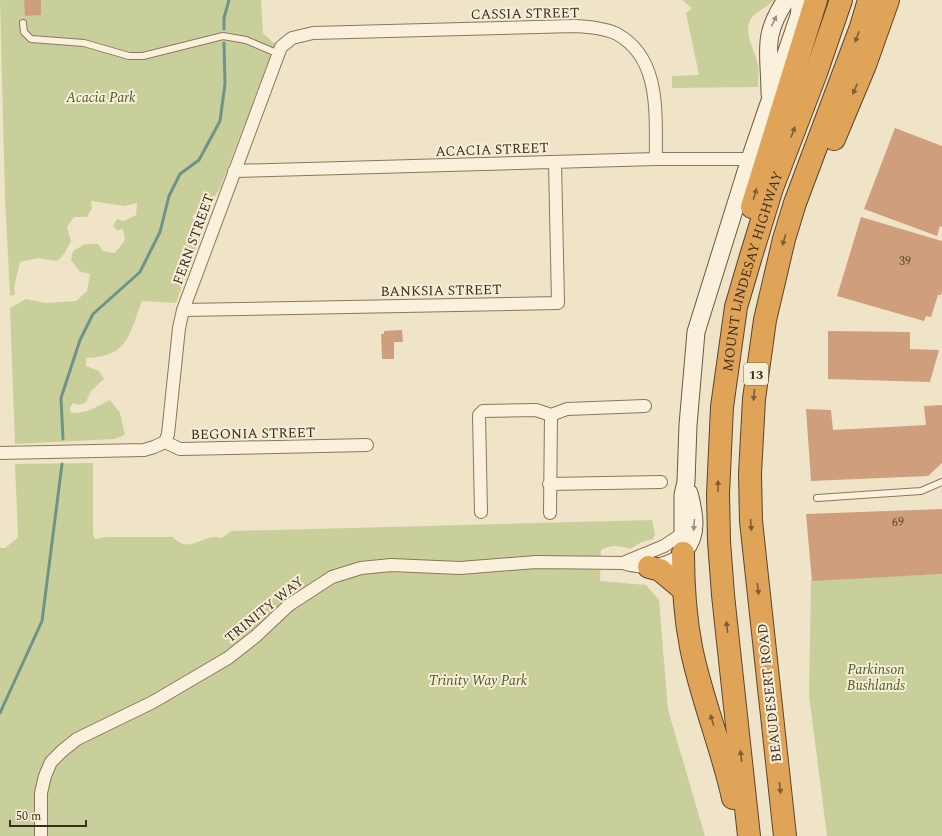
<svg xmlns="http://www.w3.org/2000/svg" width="942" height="836" viewBox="0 0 942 836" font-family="Spectral,serif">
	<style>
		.green { fill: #c9cf9b }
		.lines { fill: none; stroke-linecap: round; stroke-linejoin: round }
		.stream { stroke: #6f938a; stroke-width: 3 }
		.building { fill: #cf9f7d }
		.lane-casing { stroke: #8d765c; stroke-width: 8 }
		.street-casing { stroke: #8d765c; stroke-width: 14 }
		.secondary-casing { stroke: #6f573f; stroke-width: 19 }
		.highway-casing { stroke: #5b4430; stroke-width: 24 }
		.lane { stroke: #faf1dc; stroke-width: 6 }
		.street { stroke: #faf1dc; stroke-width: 12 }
		.secondary { stroke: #faf1dc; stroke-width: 17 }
		.highway { stroke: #e0a458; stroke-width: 22 }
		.oneway { fill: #9c907e }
		.oneway2 { fill: #7e5d36 }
		.labels { text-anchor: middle; stroke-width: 4; stroke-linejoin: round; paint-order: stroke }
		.number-label { font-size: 12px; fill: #624a37 }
		.shield { fill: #f7eed8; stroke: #756857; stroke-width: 1 }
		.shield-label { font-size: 13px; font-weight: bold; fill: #3d2e20 }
		.street-label { font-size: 14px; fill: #3d2e20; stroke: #f7eed8 }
		.park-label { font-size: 14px; font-style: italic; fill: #4d5a26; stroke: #f7eed8 }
	</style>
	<rect width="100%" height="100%" fill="#f0e4c8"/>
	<path class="green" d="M 0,0 L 261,0 L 263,33 L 275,44 L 220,188 L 208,207 L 192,216 L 200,237 L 176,303 L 142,301 C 129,335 128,357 86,358 L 86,366 L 99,371 L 104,379 L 91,391 L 86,402 L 79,405 L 73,403 L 70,408 L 71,413 C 86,414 98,406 110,400 L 120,413 L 125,435 L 115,439 L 15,444 L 10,308 L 26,299 L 46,303 L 76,301 L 87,291 L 90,274 L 79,271 L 71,260 L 73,251 L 85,244 L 98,244 L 103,251 L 115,253 L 125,240 L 123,229 L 117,230 L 113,226 L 117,219 L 124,221 L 136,215 L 137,203 L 125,206 L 91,201 L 92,208 L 87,217 L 74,217 L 67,227 L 71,241 L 64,254 L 57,261 L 38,258 L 20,262 L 14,288 L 15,295 L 10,296 L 5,198 Z
		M 682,0 L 774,0 C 768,7 760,9 754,15 C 740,29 755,50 758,65 C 759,72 758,80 758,87 L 672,88 L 672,76 L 699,75 L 686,13 L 692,8 Z
		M 93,463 L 93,534 L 95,539 L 106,537 L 173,537 C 190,556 203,532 222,538 L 231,531 L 652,520 L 655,534 L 653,539 L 642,542 L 630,549 C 619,546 612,544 601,550 L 600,581 L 646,585 L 659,600 L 668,710 L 705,836 L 0,836 L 0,548 L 5,548 L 18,537 L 15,464 Z
		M 942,574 L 942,836 L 827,836 L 809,695 L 811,580 Z"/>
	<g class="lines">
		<path class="stream" d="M 224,29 L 224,18 L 229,0
			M 63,439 L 61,398 L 80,340 L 93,314 L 140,272 L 160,232 L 169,196 L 180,174 L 199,160 L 220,121 L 225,84 L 224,43
			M 0,713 L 42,621 L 62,464"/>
	</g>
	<path class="building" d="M 24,0 L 41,0 L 41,15 L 25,16 Z
		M 895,128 L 942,146 L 942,227 L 940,226 L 937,236 L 864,209 Z
		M 861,217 L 942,241 L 942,291 L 941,295 L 938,295 L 931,317 L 926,316 L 924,321 L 837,296 Z
		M 402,330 L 403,342 L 394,342 L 394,359 L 382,359 L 381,334 L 384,334 L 384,331 Z
		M 828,331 L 910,332 L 910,349 L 939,350 L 930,382 L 828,379 Z
		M 942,405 L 942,463 L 928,476 L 811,481 L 806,409 L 831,410 L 833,430 L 926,425 L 924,406 Z
		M 942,509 L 942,574 L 812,581 L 806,514 Z"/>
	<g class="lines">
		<g class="lane-casing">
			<path id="lane" d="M 23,23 L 24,32 L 31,39 L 84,43 L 129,56 L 143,56 L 223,36 L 246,40 L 279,54
				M 817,498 L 921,491 L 942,482"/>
		</g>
		<g class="street-casing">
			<path id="street" d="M 234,171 L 656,159 L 750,159
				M 183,310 L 558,303 L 555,162
				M 165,442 L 168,434 L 179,328 L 183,310 L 281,47 L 292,38 L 313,33 L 575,26 C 589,27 604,28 617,34 C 662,59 655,116 656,159
				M 0,453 L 144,450 L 154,447 L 165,442 L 180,449 L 367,445
				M 549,484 L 661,482
				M 481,512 L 479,415 L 483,411 L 536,410 L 551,415 L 567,409 L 645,406
				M 550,513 L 551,415
				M 623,563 L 664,546 L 682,534
				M 41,836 L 41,793 L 45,776 L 51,762 L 62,751 L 77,739 L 153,702 L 228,658 L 256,636 L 289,605 L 332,577 L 361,568 L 391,565 L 460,568 L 536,562 L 623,563 C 645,570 664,567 683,553"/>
		</g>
		<g class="secondary-casing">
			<path id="secondary" d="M 770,94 C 770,53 761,37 786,0
				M 684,551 C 699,534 694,513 689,493
				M 683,553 L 683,495 L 686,482 L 688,425 L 696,332 L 750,159 L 799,16 L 801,0"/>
		</g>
		<g class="highway-casing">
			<g id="highway">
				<path d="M 834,139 L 865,65 L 888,0"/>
				<path d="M 752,207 L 816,0"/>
				<path d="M 683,553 C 683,585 685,616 691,647 C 701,698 722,747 733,798"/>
				<path d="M 649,567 L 660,570 L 684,590"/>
				<path id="s1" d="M 749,836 L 723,595 L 719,541 L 718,494 L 722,407 L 736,307 L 751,256 L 772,188 L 816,73 L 841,0"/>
				<path d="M 785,836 L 751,521 L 750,474 L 754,399 L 765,320 L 784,239 L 795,203 L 861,27 L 869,0"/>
			</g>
		</g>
		<use href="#lane" class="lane"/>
		<use href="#street" class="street"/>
		<use href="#secondary" class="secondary"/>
		<use href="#highway" class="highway"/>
	</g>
	<defs><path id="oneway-solid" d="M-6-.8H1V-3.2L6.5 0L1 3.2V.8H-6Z"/></defs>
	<g class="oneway">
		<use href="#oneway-solid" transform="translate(774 21) rotate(-65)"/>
		<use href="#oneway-solid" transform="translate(694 525) rotate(94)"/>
	</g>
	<g class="oneway2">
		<use href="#oneway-solid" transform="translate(857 37) rotate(110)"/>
		<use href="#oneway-solid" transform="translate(855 89) rotate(113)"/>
		<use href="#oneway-solid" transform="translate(793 132) rotate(-70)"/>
		<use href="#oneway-solid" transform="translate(755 194) rotate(-74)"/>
		<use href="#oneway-solid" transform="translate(784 240) rotate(106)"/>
		<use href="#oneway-solid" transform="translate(754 395) rotate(95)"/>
		<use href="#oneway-solid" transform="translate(718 486) rotate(-89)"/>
		<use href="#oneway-solid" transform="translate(751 525) rotate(85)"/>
		<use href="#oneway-solid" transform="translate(758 589) rotate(84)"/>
		<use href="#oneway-solid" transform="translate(727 627) rotate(-96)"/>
		<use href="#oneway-solid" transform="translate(712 720) rotate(-107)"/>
		<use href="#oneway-solid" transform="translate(741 756) rotate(-96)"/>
		<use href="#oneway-solid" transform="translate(780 788) rotate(84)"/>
	</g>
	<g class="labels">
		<g class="number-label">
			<text x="905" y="265">39</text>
			<text x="898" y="526">69</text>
		</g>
		<rect class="shield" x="744" y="363" width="24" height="22" rx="3"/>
		<g class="shield-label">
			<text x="756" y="379">13</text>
		</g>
		<g class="street-label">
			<text transform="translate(525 13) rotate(-1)" y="5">CASSIA STREET</text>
			<text transform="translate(492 149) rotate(-2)" y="5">ACACIA STREET</text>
			<text transform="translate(193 239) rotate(-70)" y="5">FERN STREET</text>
			<text dy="5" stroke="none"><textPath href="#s1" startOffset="570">MOUNT LINDESAY HIGHWAY</textPath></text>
			<text transform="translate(441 290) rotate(-1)" y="5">BANKSIA STREET</text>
			<text transform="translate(253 433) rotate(-1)" y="5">BEGONIA STREET</text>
			<text transform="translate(264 609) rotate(-39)" y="5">TRINITY WAY</text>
			<text transform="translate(769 693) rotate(-96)" y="5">BEAUDESERT ROAD</text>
		</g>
		<g class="park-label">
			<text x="101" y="102">Acacia Park</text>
			<text x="876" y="674">Parkinson<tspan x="876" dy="16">Bushlands</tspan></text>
			<text x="478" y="685">Trinity Way Park</text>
		</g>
	</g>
	<path d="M10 820v6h76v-6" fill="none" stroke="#3d2e20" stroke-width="2"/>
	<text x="16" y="820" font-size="12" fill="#3d2e20" stroke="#f7eed8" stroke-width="3" paint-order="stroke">50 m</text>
</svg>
